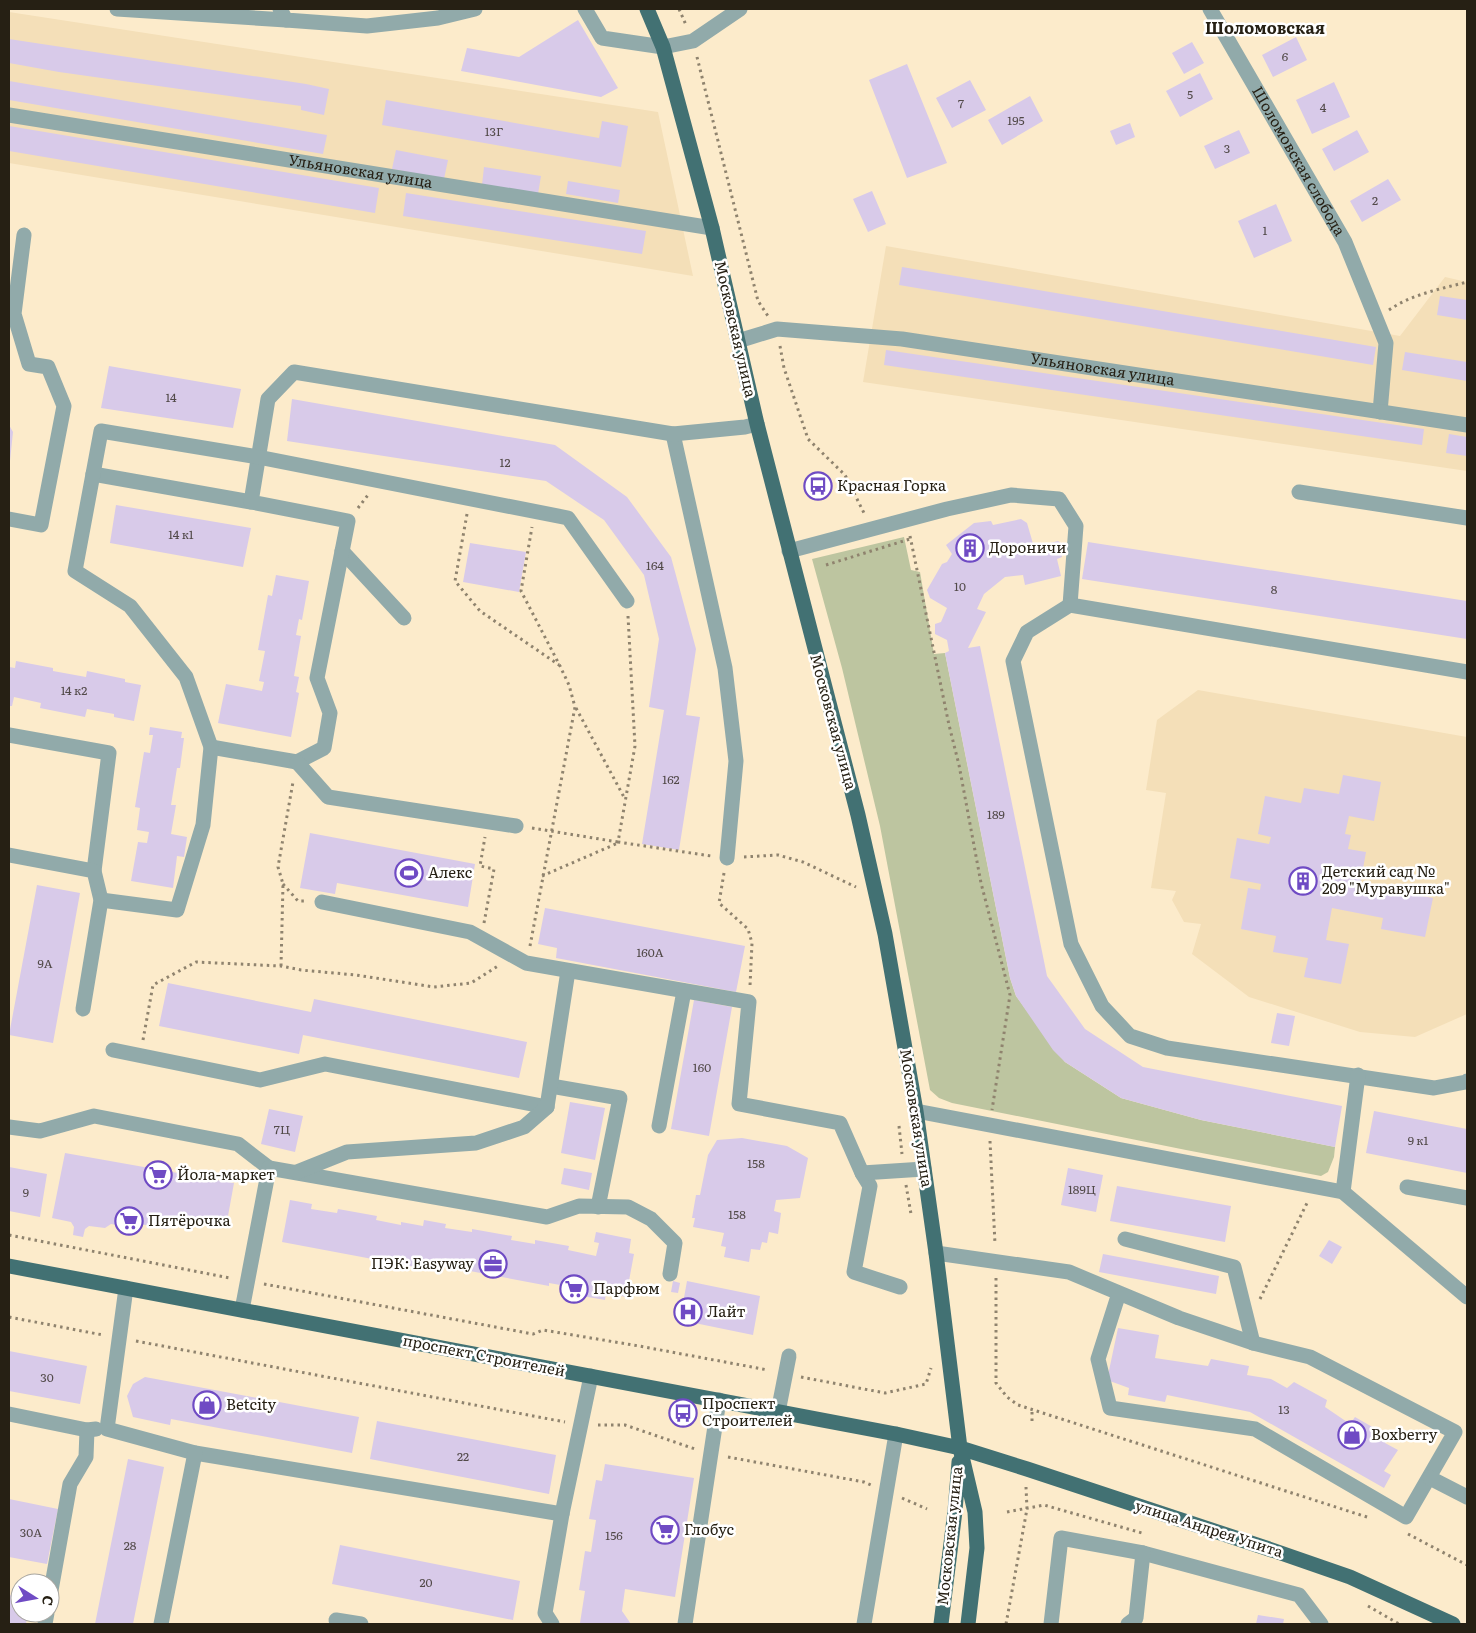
<svg xmlns="http://www.w3.org/2000/svg" width="1476" height="1633" viewBox="0 0 1476 1633" font-family="Literata,serif">
	<style>
		.built { fill: #f4dfb8 }
		.green { fill: #bdc5a0 }
		.building { fill: #d8cae9 }
		.lines { fill: none; stroke-linecap: round; stroke-linejoin: round }
		.path { stroke: #8f836e; stroke-width: 3; stroke-dasharray: 2.5 4; stroke-linecap: butt }
		.minor { stroke: #91aaaa; stroke-width: 15 }
		.major { stroke: #427173; stroke-width: 15 }
		.labels { text-anchor: middle; stroke-width: 5; stroke-linejoin: round; paint-order: stroke }
		.number-label { font-size: 12px; fill: #524a49 }
		.street-label { font-size: 15px; fill: #262014; stroke: #fff }
		.poi-label { font-size: 15px; fill: #262014; stroke: #fff; text-anchor: start }
		.neighbourhood-label { font-size: 16px; font-weight: bold; fill: #262014; stroke: #fff }
	</style>
	<rect width="100%" height="100%" fill="#fcebcb"/>
	<path class="built" d="M 9,12 L 658,112 L 693,276 L 9,163 Z
		M 886,246 L 1400,336 L 1445,277 L 1467,282 L 1467,471 L 863,382 Z
		M 1198,690 L 1467,737 L 1467,1014 L 1415,1037 L 1360,1032 L 1249,997 L 1192,954 L 1201,924 L 1184,922 L 1172,900 L 1176,891 L 1151,888 L 1166,793 L 1146,790 L 1157,720 Z"/>
	<path class="green" d="M 904,537 L 911,570 L 920,572 L 934,654 L 945,653 L 1010,978 L 1016,996 L 1065,1062 L 1121,1098 L 1201,1120 L 1335,1147 L 1334,1157 L 1328,1172 L 1321,1176 L 1186,1150 L 952,1103 L 939,1098 L 930,1090 L 880,826 L 842,668 L 812,559 Z"/>
	<path class="building" d="M 578,20 L 618,88 L 601,97 L 461,71 L 467,48 L 519,57 Z
		M 1296,37 L 1307,60 L 1273,77 L 1262,55 Z
		M 9,39 L 306,84 L 329,89 L 324,115 L 301,110 L 301,106 L 59,72 L 9,63 Z
		M 1192,42 L 1204,63 L 1184,74 L 1172,53 Z
		M 907,64 L 947,163 L 907,178 L 869,80 Z
		M 1200,73 L 1213,99 L 1180,117 L 1166,91 Z
		M 970,80 L 986,110 L 952,128 L 936,98 Z
		M 9,81 L 327,135 L 323,154 L 9,100 Z
		M 1334,82 L 1350,117 L 1312,134 L 1296,100 Z
		M 1030,96 L 1043,121 L 1002,145 L 988,120 Z
		M 386,100 L 599,138 L 602,121 L 628,126 L 621,167 L 382,125 Z
		M 1130,123 L 1135,137 L 1116,145 L 1110,131 Z
		M 9,126 L 379,188 L 375,213 L 9,151 Z
		M 1239,130 L 1250,153 L 1215,169 L 1204,146 Z
		M 1357,130 L 1369,152 L 1334,171 L 1322,149 Z
		M 396,150 L 448,160 L 444,179 L 392,169 Z
		M 484,167 L 541,176 L 538,194 L 482,185 Z
		M 1388,179 L 1401,200 L 1362,222 L 1350,201 Z
		M 568,181 L 620,190 L 618,203 L 566,194 Z
		M 872,191 L 886,224 L 868,232 L 853,199 Z
		M 406,193 L 646,231 L 642,254 L 403,216 Z
		M 1276,204 L 1292,241 L 1254,258 L 1238,221 Z
		M 902,267 L 1376,347 L 1373,365 L 899,285 Z
		M 1440,296 L 1467,300 L 1467,320 L 1437,315 Z
		M 886,350 L 1424,429 L 1422,445 L 884,365 Z
		M 1405,352 L 1467,362 L 1467,381 L 1402,370 Z
		M 109,366 L 241,389 L 233,428 L 101,408 Z
		M 292,399 L 555,445 L 627,497 L 671,557 L 696,649 L 686,715 L 700,717 L 679,850 L 642,844 L 664,710 L 649,707 L 659,639 L 644,575 L 604,520 L 546,481 L 287,441 Z
		M 9,425 L 13,432 L 10,461 L 9,461 Z
		M 1449,434 L 1467,437 L 1467,456 L 1446,453 Z
		M 116,505 L 251,528 L 243,567 L 110,543 Z
		M 1021,519 L 1027,523 L 1034,547 L 1058,541 L 1066,547 L 1061,552 L 1062,557 L 1057,559 L 1061,576 L 1025,585 L 1023,575 L 1005,577 L 984,594 L 977,609 L 986,612 L 968,648 L 980,646 L 1047,976 L 1085,1029 L 1143,1067 L 1342,1106 L 1335,1147 L 1201,1120 L 1121,1098 L 1065,1062 L 1053,1050 L 1016,996 L 1010,978 L 945,653 L 949,651 L 947,640 L 935,634 L 935,624 L 941,622 L 947,608 L 930,598 L 927,590 L 942,564 L 947,562 L 952,554 L 946,545 L 974,523 L 991,521 L 993,525 Z
		M 1088,542 L 1467,601 L 1467,639 L 1082,579 Z
		M 470,543 L 526,552 L 519,592 L 463,582 Z
		M 276,575 L 309,581 L 302,620 L 299,619 L 296,635 L 301,636 L 294,676 L 299,677 L 296,692 L 299,693 L 291,737 L 218,723 L 226,684 L 262,691 L 264,682 L 259,681 L 265,651 L 258,650 L 268,595 L 272,596 Z
		M 16,661 L 53,668 L 53,671 L 86,677 L 87,671 L 125,679 L 125,682 L 141,685 L 134,721 L 114,717 L 114,714 L 87,709 L 85,717 L 40,708 L 41,703 L 14,697 L 12,706 L 9,706 L 9,667 L 15,668 Z
		M 150,727 L 182,732 L 181,738 L 184,738 L 180,768 L 177,768 L 171,805 L 176,805 L 171,834 L 187,837 L 184,857 L 177,856 L 173,888 L 131,881 L 138,842 L 147,843 L 149,832 L 137,830 L 140,808 L 135,807 L 144,752 L 150,753 L 153,735 L 149,735 Z
		M 1343,775 L 1381,782 L 1374,821 L 1349,816 L 1345,834 L 1351,835 L 1348,849 L 1366,852 L 1360,885 L 1433,898 L 1425,937 L 1381,929 L 1383,918 L 1332,908 L 1326,940 L 1349,944 L 1341,984 L 1304,977 L 1308,958 L 1273,952 L 1276,936 L 1241,929 L 1248,888 L 1260,890 L 1261,884 L 1230,878 L 1237,838 L 1269,844 L 1271,837 L 1258,834 L 1265,796 L 1301,803 L 1304,788 L 1339,794 Z
		M 310,833 L 475,864 L 468,907 L 337,883 L 335,894 L 300,888 Z
		M 37,885 L 80,893 L 53,1043 L 9,1035 Z
		M 545,908 L 745,946 L 736,992 L 556,958 L 557,948 L 538,944 Z
		M 168,983 L 311,1012 L 314,999 L 527,1042 L 519,1078 L 303,1035 L 299,1054 L 159,1026 Z
		M 694,1000 L 732,1007 L 709,1136 L 671,1129 Z
		M 1277,1013 L 1295,1016 L 1289,1046 L 1271,1043 Z
		M 570,1102 L 605,1108 L 595,1160 L 561,1153 Z
		M 269,1109 L 303,1116 L 295,1152 L 261,1144 Z
		M 1374,1111 L 1467,1129 L 1467,1173 L 1366,1153 Z
		M 742,1138 L 787,1146 L 808,1158 L 800,1198 L 776,1200 L 774,1211 L 781,1213 L 778,1234 L 769,1232 L 767,1243 L 762,1242 L 760,1250 L 751,1249 L 749,1262 L 724,1257 L 726,1247 L 721,1246 L 724,1233 L 693,1227 L 695,1218 L 692,1218 L 696,1195 L 700,1195 L 708,1155 L 717,1140 Z
		M 65,1153 L 234,1183 L 226,1227 L 171,1217 L 170,1225 L 166,1229 L 140,1224 L 134,1228 L 111,1224 L 105,1228 L 89,1226 L 85,1229 L 83,1237 L 73,1235 L 74,1227 L 71,1222 L 52,1218 Z
		M 9,1167 L 47,1174 L 40,1217 L 9,1211 Z
		M 564,1168 L 592,1173 L 589,1190 L 561,1184 Z
		M 1068,1168 L 1103,1175 L 1096,1212 L 1061,1205 Z
		M 1117,1186 L 1231,1206 L 1225,1242 L 1110,1221 Z
		M 290,1200 L 312,1204 L 311,1209 L 337,1213 L 338,1209 L 377,1216 L 376,1220 L 401,1225 L 401,1222 L 423,1226 L 424,1220 L 446,1224 L 445,1228 L 472,1232 L 472,1229 L 512,1236 L 511,1240 L 535,1244 L 535,1240 L 569,1246 L 568,1250 L 596,1256 L 599,1243 L 594,1242 L 596,1232 L 631,1239 L 629,1253 L 634,1254 L 626,1297 L 606,1293 L 605,1300 L 565,1293 L 566,1286 L 549,1283 L 549,1286 L 417,1261 L 415,1267 L 282,1242 Z
		M 1329,1240 L 1342,1247 L 1332,1264 L 1319,1256 Z
		M 1103,1254 L 1219,1276 L 1216,1294 L 1099,1272 Z
		M 673,1281 L 680,1283 L 678,1293 L 671,1292 Z
		M 687,1281 L 760,1296 L 753,1335 L 680,1320 Z
		M 1118,1328 L 1159,1335 L 1155,1358 L 1208,1366 L 1211,1359 L 1249,1366 L 1247,1375 L 1271,1379 L 1287,1388 L 1294,1382 L 1327,1400 L 1325,1407 L 1350,1424 L 1355,1417 L 1388,1436 L 1385,1443 L 1398,1450 L 1384,1471 L 1391,1475 L 1384,1488 L 1250,1412 L 1167,1395 L 1165,1402 L 1128,1395 L 1129,1388 L 1107,1380 Z
		M 9,1351 L 87,1366 L 80,1404 L 9,1391 Z
		M 145,1377 L 359,1417 L 352,1453 L 171,1419 L 170,1425 L 133,1417 L 127,1396 L 133,1384 Z
		M 377,1421 L 556,1455 L 549,1494 L 370,1459 Z
		M 128,1459 L 164,1467 L 133,1624 L 95,1624 Z
		M 605,1464 L 694,1478 L 675,1597 L 625,1589 L 622,1611 L 631,1624 L 580,1623 L 585,1591 L 579,1590 L 585,1551 L 591,1552 L 596,1520 L 589,1519 L 596,1480 L 602,1481 Z
		M 9,1499 L 58,1509 L 47,1564 L 9,1557 Z
		M 340,1545 L 520,1581 L 513,1620 L 332,1584 Z
		M 9,1595 L 20,1597 L 20,1613 L 28,1613 L 26,1624 L 9,1624 Z
		M 1258,1615 L 1284,1619 L 1283,1624 L 1256,1624 Z"/>
	<g class="lines">
		<path class="path" d="M 679,9 L 686,25
			M 697,57 L 758,301 L 768,316
			M 1389,310 C 1412,294 1441,289 1467,282
			M 780,346 L 784,368 L 808,439 L 845,475 L 864,513
			M 358,508 L 368,495
			M 467,514 L 455,581 L 480,611 L 559,665
			M 910,536 L 949,725 L 959,765 L 981,883 L 1010,995 L 992,1110
			M 826,565 L 910,539
			M 628,616 L 635,746 L 618,842 L 711,856
			M 576,708 L 625,799
			M 532,828 L 618,842
			M 744,857 L 778,855 L 803,862 L 856,887
			M 724,873 L 719,903 L 748,929 L 752,943 L 750,986
			M 542,876 L 618,843
			M 283,884 L 298,901 L 306,901
			M 484,923 L 494,869 L 480,866 L 485,837
			M 530,946 L 575,707 L 569,685 L 560,666 L 521,591 L 532,527
			M 281,966 L 283,884 L 278,867 L 293,782
			M 143,1040 L 153,985 L 196,962 L 281,966 L 301,970 L 356,975 L 434,987 L 471,983 L 498,966
			M 899,1126 L 902,1154
			M 990,1141 L 995,1244
			M 906,1185 L 911,1214
			M 9,1235 L 230,1278
			M 996,1278 L 996,1383 L 1007,1397 L 1018,1405 L 1370,1518
			M 264,1284 L 533,1334 L 543,1330 L 639,1346 L 768,1370
			M 1260,1299 L 1308,1201
			M 9,1317 L 103,1335
			M 136,1341 L 565,1422
			M 801,1377 L 885,1393 L 926,1384 L 931,1368
			M 1032,1421 L 1032,1410
			M 598,1425 L 625,1425 L 695,1449
			M 728,1457 L 864,1482 L 871,1485
			M 902,1498 L 927,1509
			M 1007,1512 L 1044,1505 L 1142,1533
			M 1408,1534 L 1467,1565
			M 1368,1606 L 1399,1624
			M 1006,1624 L 1027,1509 L 1026,1487"/>
		<g class="minor">
			<path d="M 117,9 L 286,20"/>
			<path d="M 280,9 L 286,20 L 367,26 L 438,18 L 475,9"/>
			<path d="M 585,9 L 602,38 L 663,47 L 693,41 L 740,9"/>
			<path id="s1" d="M 1210,9 L 1345,242 L 1386,343 L 1380,412"/>
			<path id="s2" d="M 9,115 L 712,228"/>
			<path id="s3" d="M 738,341 L 777,329 L 902,339 L 1467,425"/>
			<path d="M 673,434 L 725,668 L 736,761 L 727,858"/>
			<path d="M 93,474 L 251,502"/>
			<path d="M 1299,492 L 1467,518"/>
			<path d="M 9,519 L 41,525 L 64,406 L 48,367 L 29,364 L 14,314 L 24,235"/>
			<path d="M 342,551 L 404,618"/>
			<path d="M 789,551 L 947,509 L 1011,495 L 1059,499 L 1076,526 L 1070,605"/>
			<path d="M 1467,672 L 1070,605 L 1027,632 L 1013,661 L 1071,944 L 1102,1006 L 1130,1036 L 1167,1048 L 1434,1088 L 1466,1082 L 1467,1081"/>
			<path d="M 9,735 L 109,753 L 94,871"/>
			<path d="M 211,747 L 297,762 L 324,748 L 330,713 L 317,678 L 348,521 L 251,502 L 268,399 L 294,372 L 673,434 L 745,427 L 757,424"/>
			<path d="M 297,762 L 328,797 L 516,826"/>
			<path d="M 9,855 L 94,871 L 101,900 L 83,1009"/>
			<path d="M 101,900 L 177,910 L 203,825 L 211,747 L 186,677 L 130,606 L 75,571 L 101,431 L 258,457 L 568,518 L 627,601"/>
			<path d="M 322,902 L 470,932 L 526,963 L 749,1002 L 739,1104 L 840,1123 L 862,1173 L 870,1186 L 854,1272 L 900,1287"/>
			<path d="M 113,1050 L 260,1080 L 325,1064 L 547,1107"/>
			<path d="M 551,1086 L 620,1098 L 598,1207"/>
			<path d="M 916,1111 L 1343,1192 L 1467,1297"/>
			<path d="M 659,1126 L 684,991"/>
			<path d="M 9,1127 L 40,1131 L 94,1116 L 238,1144 L 269,1168 L 242,1310"/>
			<path d="M 269,1168 L 547,1217 L 579,1206 L 628,1207 L 651,1219 L 675,1243 L 670,1274"/>
			<path d="M 297,1172 L 347,1152 L 476,1143 L 524,1127 L 547,1107 L 568,971"/>
			<path d="M 862,1173 L 924,1169"/>
			<path d="M 1407,1187 L 1467,1198"/>
			<path d="M 1343,1192 L 1358,1075"/>
			<path d="M 1125,1239 L 1234,1267 L 1253,1343"/>
			<path d="M 936,1253 L 1069,1272 L 1179,1318 L 1253,1343 L 1310,1357 L 1455,1432 L 1406,1517 L 1255,1429 L 1110,1408 L 1098,1359 L 1119,1293"/>
			<path d="M 126,1288 L 107,1429 L 195,1453 L 562,1514"/>
			<path d="M 778,1412 L 789,1356"/>
			<path d="M 9,1414 L 87,1430 L 96,1429"/>
			<path d="M 1430,1478 L 1467,1497"/>
			<path d="M 50,1596 L 70,1484 L 86,1457 L 87,1430"/>
			<path d="M 336,1620 L 361,1624"/>
			<path d="M 45,1624 L 47,1613"/>
			<path d="M 161,1624 L 195,1453"/>
			<path d="M 552,1624 L 545,1613 L 562,1514 L 591,1376"/>
			<path d="M 685,1624 L 719,1400"/>
			<path d="M 864,1624 L 896,1434"/>
			<path d="M 1051,1624 L 1061,1538 L 1143,1553 L 1299,1595 L 1321,1624"/>
			<path d="M 1128,1624 L 1136,1618 L 1143,1553"/>
		</g>
		<path class="major" d="M 647,9 L 663,47 L 712,228 L 757,424 L 858,815 L 885,934 L 916,1111 L 936,1253 L 960,1448 L 975,1512 L 977,1548 L 968,1624
			M 9,1266 L 896,1434 L 960,1448 L 1027,1469 L 1275,1551 L 1350,1577 L 1453,1624
			M 941,1624 L 955,1511 L 959,1462"/>
	</g>
	<defs>
		<g id="bus-ring" transform="scale(1.4375)"><circle r="9.5" fill="#fff" stroke="#6f4bc4" stroke-width="1.5"/><path d="M-5-6H5V4H4V6H2V4H-2V6H-4V4H-5ZM-3.5-4V0h7V-4ZM-3.5 1.2v1.5H-2V1.2ZM2 1.2v1.5H3.5V1.2Z" fill="#6f4bc4"/></g>
		<g id="building-ring" transform="scale(1.4375)"><circle r="9.5" fill="#fff" stroke="#6f4bc4" stroke-width="1.5"/><path d="M-4-6H4V6H1V3H-1V6H-4ZM-2.5-4.3h1.7v1.8h-1.7ZM.8-4.3h1.7v1.8H.8ZM-2.5-1h1.7V.8h-1.7ZM.8-1h1.7V.8H.8Z" fill="#6f4bc4"/></g>
		<g id="stadium-ring" transform="scale(1.4375)"><circle r="9.5" fill="#fff" stroke="#6f4bc4" stroke-width="1.5"/><path d="M0-5a6.5 5 0 1 0 0 10a6.5 5 0 1 0 0-10ZM-3.5-1.8h7v3.6h-7Z" fill="#6f4bc4"/></g>
		<g id="supermarket-ring" transform="scale(1.4375)"><circle r="9.5" fill="#fff" stroke="#6f4bc4" stroke-width="1.5"/><path d="M-6-5.5h2.5l.6 2H6L4.5 2H-2.5L-4.4-4H-6ZM-1.5 3.2a1.3 1.3 0 1 0 .1 0ZM3 3.2a1.3 1.3 0 1 0 .1 0Z" fill="#6f4bc4"/></g>
		<g id="office-ring" transform="scale(1.4375)"><circle r="9.5" fill="#fff" stroke="#6f4bc4" stroke-width="1.5"/><path d="M-6-3h4V-5.5h4V-3h4V5H-6ZM-1-4.5V-3h2v-1.5ZM-6 0V1H6V0Z" fill="#6f4bc4"/></g>
		<g id="hospital-ring" transform="scale(1.4375)"><circle r="9.5" fill="#fff" stroke="#6f4bc4" stroke-width="1.5"/><path d="M-5-5h3v3.5h4V-5h3V5h-3V1.5h-4V5h-3Z" fill="#6f4bc4"/></g>
		<g id="shop-ring" transform="scale(1.4375)"><circle r="9.5" fill="#fff" stroke="#6f4bc4" stroke-width="1.5"/><path d="M-5-2.5h2.3a2.7 3.5 0 0 1 5.4 0H5L5.5 6h-11ZM-1.5-2.5h3a1.5 2.3 0 0 0-3 0Z" fill="#6f4bc4"/></g>
	</defs>
	<g fill-rule="evenodd">
		<use href="#bus-ring" x="818" y="486"/>
		<use href="#building-ring" x="970" y="548"/>
		<use href="#stadium-ring" x="409" y="873"/>
		<use href="#building-ring" x="1303" y="881"/>
		<use href="#supermarket-ring" x="158" y="1175"/>
		<use href="#supermarket-ring" x="129" y="1221"/>
		<use href="#office-ring" x="493" y="1264"/>
		<use href="#supermarket-ring" x="574" y="1289"/>
		<use href="#hospital-ring" x="688" y="1312"/>
		<use href="#shop-ring" x="207" y="1405"/>
		<use href="#bus-ring" x="683" y="1413"/>
		<use href="#shop-ring" x="1352" y="1435"/>
		<use href="#supermarket-ring" x="665" y="1530"/>
	</g>
	<g class="labels">
		<g class="number-label">
			<text x="1285" y="61">6</text>
			<text x="1190" y="99">5</text>
			<text x="961" y="108">7</text>
			<text x="1323" y="112">4</text>
			<text x="1016" y="125">195</text>
			<text x="494" y="136">13Г</text>
			<text x="1227" y="153">3</text>
			<text x="1375" y="205">2</text>
			<text x="1265" y="235">1</text>
			<text x="171" y="402">14</text>
			<text x="505" y="467">12</text>
			<text x="181" y="539">14 к1</text>
			<text x="655" y="570">164</text>
			<text x="960" y="591">10</text>
			<text x="1274" y="594">8</text>
			<text x="74" y="695">14 к2</text>
			<text x="671" y="784">162</text>
			<text x="996" y="819">189</text>
			<text x="650" y="957">160А</text>
			<text x="45" y="968">9А</text>
			<text x="702" y="1072">160</text>
			<text x="282" y="1134">7Ц</text>
			<text x="1418" y="1145">9 к1</text>
			<text x="756" y="1168">158</text>
			<text x="1082" y="1194">189Ц</text>
			<text x="26" y="1197">9</text>
			<text x="737" y="1219">158</text>
			<text x="47" y="1382">30</text>
			<text x="1284" y="1414">13</text>
			<text x="463" y="1461">22</text>
			<text x="31" y="1537">30А</text>
			<text x="614" y="1540">156</text>
			<text x="130" y="1550">28</text>
			<text x="426" y="1587">20</text>
		</g>
		<g class="street-label">
			<text dy="5" stroke="none"><textPath href="#s1" startOffset="176">Шоломовская слобода</textPath></text>
			<text dy="5" stroke="none"><textPath href="#s2" startOffset="356">Ульяновская улица</textPath></text>
			<text transform="translate(735 329) rotate(77)" y="5">Московская улица</text>
			<text dy="5" stroke="none"><textPath href="#s3" startOffset="369">Ульяновская улица</textPath></text>
			<text transform="translate(833 722) rotate(75)" y="5">Московская улица</text>
			<text transform="translate(916 1118) rotate(81)" y="5">Московская улица</text>
			<text transform="translate(484 1356) rotate(11)" y="5">проспект Строителей</text>
			<text transform="translate(1209 1529) rotate(18)" y="5">улица Андрея Упита</text>
			<text transform="translate(950 1536) rotate(-84)" y="5">Московская улица</text>
		</g>
		<g class="poi-label">
			<text x="837" y="491">Красная Горка</text>
			<text x="989" y="553">Дороничи</text>
			<text x="1322" y="877">Детский сад №<tspan x="1322" dy="17">209 "Муравушка"</tspan></text>
			<text x="428" y="878">Алекс</text>
			<text x="177" y="1180">Йола-маркет</text>
			<text x="148" y="1226">Пятёрочка</text>
			<text x="474" y="1269" text-anchor="end">ПЭК: Easyway</text>
			<text x="593" y="1294">Парфюм</text>
			<text x="707" y="1317">Лайт</text>
			<text x="702" y="1409">Проспект<tspan x="702" dy="17">Строителей</tspan></text>
			<text x="226" y="1410">Betcity</text>
			<text x="1371" y="1440">Boxberry</text>
			<text x="684" y="1535">Глобус</text>
		</g>
		<g class="neighbourhood-label">
			<text x="1265" y="34">Шоломовская</text>
		</g>
	</g>
	<rect width="1476" height="1633" fill="none" stroke="#262014" stroke-width="20"/>
	<g transform="translate(35 1598) rotate(101)"><circle r="24" fill="#ffffff" stroke="#a8a6a1"/>
	<path d="M0-4L9 19L0 12L-9 19Z" fill="#6f4bc4"/>
	<text y="-8" font-size="14" font-weight="bold" text-anchor="middle" fill="#262014">С</text>
	</g>
</svg>
